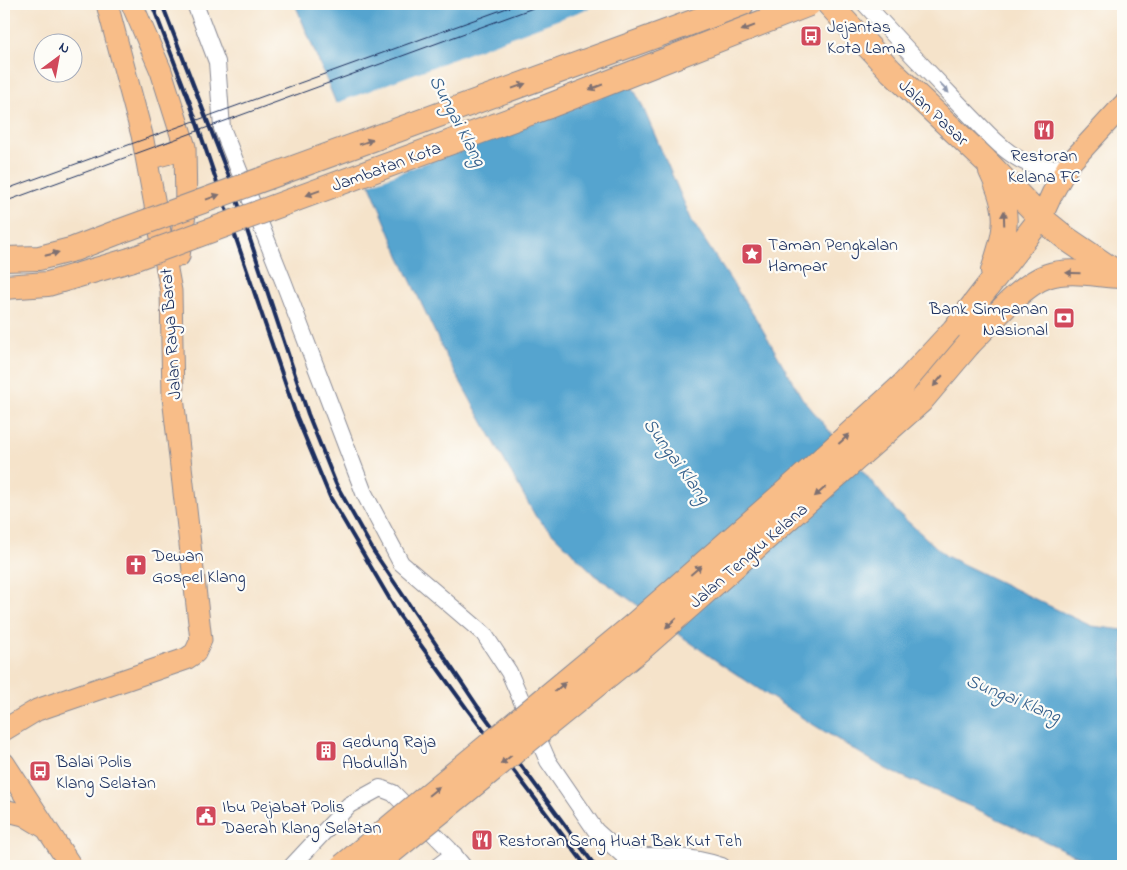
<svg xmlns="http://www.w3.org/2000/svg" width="1127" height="870" viewBox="0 0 1127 870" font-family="'Indie Flower',sans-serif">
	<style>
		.water { fill: #55a4cf; stroke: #386a96 }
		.pier { fill: #f5e3ca }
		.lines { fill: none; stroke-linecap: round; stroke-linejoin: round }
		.minor-casing { stroke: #888994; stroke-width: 18 }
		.major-casing { stroke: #888994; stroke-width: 23 }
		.highway-casing { stroke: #888994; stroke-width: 26 }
		.minor { stroke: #fff; stroke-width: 16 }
		.major { stroke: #f8bd88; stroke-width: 21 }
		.highway { stroke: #f8bd88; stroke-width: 24 }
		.tram { stroke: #1b2f5e; stroke-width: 1 }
		.rail { stroke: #1b2f5e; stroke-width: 4 }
		.highway-bridge-casing { stroke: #888994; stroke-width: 26; stroke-linecap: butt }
		.highway-bridge { stroke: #f8bd88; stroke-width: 24 }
		.oneway { fill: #7e6f71 }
		.oneway2 { fill: #8d97ae }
		.labels { text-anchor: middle; stroke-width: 4.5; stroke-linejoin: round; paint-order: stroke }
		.poi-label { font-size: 18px; fill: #1b2f5e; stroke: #fdfcf7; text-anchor: start }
		.street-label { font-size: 18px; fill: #1b2f5e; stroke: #fdfcf7 }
		.water-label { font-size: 19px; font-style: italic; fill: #325e8b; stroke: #fdfcf7 }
	</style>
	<rect width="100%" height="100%" fill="#fdfcf7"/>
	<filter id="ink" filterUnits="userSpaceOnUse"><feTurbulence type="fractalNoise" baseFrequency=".02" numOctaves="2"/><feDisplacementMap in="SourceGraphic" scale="10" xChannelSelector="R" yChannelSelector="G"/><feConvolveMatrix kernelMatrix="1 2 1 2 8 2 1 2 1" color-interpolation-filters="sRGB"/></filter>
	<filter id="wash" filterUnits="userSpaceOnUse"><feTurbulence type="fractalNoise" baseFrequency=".0096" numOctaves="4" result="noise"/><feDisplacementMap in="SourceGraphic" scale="20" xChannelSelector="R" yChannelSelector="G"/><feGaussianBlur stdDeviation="1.12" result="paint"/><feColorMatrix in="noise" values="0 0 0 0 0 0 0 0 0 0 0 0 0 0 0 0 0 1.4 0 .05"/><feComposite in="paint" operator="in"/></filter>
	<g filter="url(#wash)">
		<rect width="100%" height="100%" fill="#f5e3ca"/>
		<path class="water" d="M 295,4 L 588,4 L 641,103 L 692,221 L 760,325 L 802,398 L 896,511 L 946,556 L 1091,626 L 1123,630 L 1123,866 L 1098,866 L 983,812 L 886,769 L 804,719 L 718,662 L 595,575 L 536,517 L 446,356 L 401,260 Z"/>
		<path class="pier" d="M 592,7 L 634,84 L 367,185 L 334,104 Z"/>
	</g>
	<g filter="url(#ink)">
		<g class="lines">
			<g class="minor-casing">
				<path id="minor" d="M 195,4 L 217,62 L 222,128 L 284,283 L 364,493 L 401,563 L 484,634 L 509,672 L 548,761 L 596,831 L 625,857 C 658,855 690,855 722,866
					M 865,4 C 897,39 929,73 962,107 C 981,126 1004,154 1029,164 C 1044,170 1054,169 1069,164
					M 292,866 L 349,805 L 380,788 L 393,793 L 449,849 L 463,866
					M 438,866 L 454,854"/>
			</g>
			<g class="major-casing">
				<path id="major" d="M 132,4 L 161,71 L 185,147 L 186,207 L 179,256
					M 147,159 L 166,154 L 185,147
					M 1041,218 L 1052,194 L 1069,164 L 1123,105
					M 4,730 L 37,710 L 186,659 L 195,653 L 201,640 L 173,397 L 171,291 L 142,135 L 107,4
					M 4,763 L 71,866
					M 4,810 L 24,815 L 44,827"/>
			</g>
			<g class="highway-casing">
				<path id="highway" d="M 829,4 L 891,71 L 985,160 L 1041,218 L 1067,239 L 1123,277
					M 655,36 L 742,4
					M 991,171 C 1011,213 1007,228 993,271
					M 4,259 L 39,258 L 74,249 L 118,232
					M 4,287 L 48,284 L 130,260
					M 969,344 C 989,324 1021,285 1047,276 C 1069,268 1097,275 1120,276
					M 903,385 L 954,330 L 1041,218"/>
			</g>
			<use href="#minor" class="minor"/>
			<use href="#major" class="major"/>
			<use href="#highway" class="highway"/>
			<path class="tram" d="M 4,190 L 518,4
				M 4,202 L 544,4"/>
			<path class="rail" d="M 152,4 L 190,103 L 296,415 L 330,497 L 399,615 L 467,709 L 586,866
				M 162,4 L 231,182 L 308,414 L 336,484 L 374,552 L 478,707 L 595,866"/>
			<g class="highway-bridge-casing">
				<path id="highway-bridge" d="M 118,232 L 655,36
					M 130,260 L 549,106 L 809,4
					M 343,866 L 635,624 L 807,473 L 903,385
					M 374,866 L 643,647 L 921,401 L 969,344"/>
			</g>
			<use href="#highway-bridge" class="highway-bridge"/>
		</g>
		<defs><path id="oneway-solid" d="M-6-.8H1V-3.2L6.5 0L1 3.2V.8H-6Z" transform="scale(1.25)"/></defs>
		<g class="oneway">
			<use href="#oneway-solid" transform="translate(748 28) rotate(159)"/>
			<use href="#oneway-solid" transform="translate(519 86) rotate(-20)"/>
			<use href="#oneway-solid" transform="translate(596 87) rotate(159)"/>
			<use href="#oneway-solid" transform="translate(366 142) rotate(-20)"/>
			<use href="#oneway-solid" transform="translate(313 193) rotate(160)"/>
			<use href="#oneway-solid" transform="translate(213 197) rotate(-20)"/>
			<use href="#oneway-solid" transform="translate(1004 218) rotate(-92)"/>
			<use href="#oneway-solid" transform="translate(52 254) rotate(-14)"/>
			<use href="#oneway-solid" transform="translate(1073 273) rotate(-179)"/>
			<use href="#oneway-solid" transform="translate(938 381) rotate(130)"/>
			<use href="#oneway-solid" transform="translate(844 439) rotate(-42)"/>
			<use href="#oneway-solid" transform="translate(820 492) rotate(139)"/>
			<use href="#oneway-solid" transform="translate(696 570) rotate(-41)"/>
			<use href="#oneway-solid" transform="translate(671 623) rotate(138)"/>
			<use href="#oneway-solid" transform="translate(560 687) rotate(-40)"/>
			<use href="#oneway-solid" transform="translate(506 760) rotate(141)"/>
			<use href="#oneway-solid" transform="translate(434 791) rotate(-39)"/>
		</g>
		<use class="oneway2" href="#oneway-solid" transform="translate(944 88) rotate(46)"/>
	</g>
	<defs>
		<g id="bus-square" transform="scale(1.125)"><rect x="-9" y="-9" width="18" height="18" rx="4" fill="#d1495b" stroke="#fdfcf7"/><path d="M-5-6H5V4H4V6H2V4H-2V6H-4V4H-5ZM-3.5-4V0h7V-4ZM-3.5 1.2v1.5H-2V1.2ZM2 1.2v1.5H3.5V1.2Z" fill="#fff"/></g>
		<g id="restaurant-square" transform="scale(1.125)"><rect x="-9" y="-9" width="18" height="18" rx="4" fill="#d1495b" stroke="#fdfcf7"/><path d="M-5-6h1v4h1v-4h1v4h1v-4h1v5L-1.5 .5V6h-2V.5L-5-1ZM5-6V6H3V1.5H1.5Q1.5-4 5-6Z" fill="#fff"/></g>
		<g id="sight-square" transform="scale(1.125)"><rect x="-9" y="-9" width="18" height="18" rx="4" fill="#d1495b" stroke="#fdfcf7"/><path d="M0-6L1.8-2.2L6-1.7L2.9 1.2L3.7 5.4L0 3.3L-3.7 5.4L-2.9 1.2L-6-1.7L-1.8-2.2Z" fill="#fff"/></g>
		<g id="bank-square" transform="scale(1.125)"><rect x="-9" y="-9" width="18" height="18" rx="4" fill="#d1495b" stroke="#fdfcf7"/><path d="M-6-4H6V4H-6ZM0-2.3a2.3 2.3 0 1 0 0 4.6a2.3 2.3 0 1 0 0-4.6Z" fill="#fff"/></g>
		<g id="church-square" transform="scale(1.125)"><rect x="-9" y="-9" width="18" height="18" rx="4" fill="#d1495b" stroke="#fdfcf7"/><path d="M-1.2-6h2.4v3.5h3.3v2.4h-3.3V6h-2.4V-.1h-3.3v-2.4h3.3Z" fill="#fff"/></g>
		<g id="building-square" transform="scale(1.125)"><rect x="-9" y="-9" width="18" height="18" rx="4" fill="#d1495b" stroke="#fdfcf7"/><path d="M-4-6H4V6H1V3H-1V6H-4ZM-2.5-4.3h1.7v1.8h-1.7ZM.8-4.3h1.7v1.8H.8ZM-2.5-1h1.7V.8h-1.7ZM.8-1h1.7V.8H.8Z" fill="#fff"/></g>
		<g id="civic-square" transform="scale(1.125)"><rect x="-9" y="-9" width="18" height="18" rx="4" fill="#d1495b" stroke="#fdfcf7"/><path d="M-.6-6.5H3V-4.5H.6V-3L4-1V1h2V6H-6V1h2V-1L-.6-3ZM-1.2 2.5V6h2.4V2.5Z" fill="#fff"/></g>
	</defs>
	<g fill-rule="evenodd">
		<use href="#bus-square" x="811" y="36"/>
		<use href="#restaurant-square" x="1044" y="130"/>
		<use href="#sight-square" x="752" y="254"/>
		<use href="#bank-square" x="1064" y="318"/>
		<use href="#church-square" x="136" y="565"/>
		<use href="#building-square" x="326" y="751"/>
		<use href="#bus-square" x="40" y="771"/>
		<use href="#civic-square" x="206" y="816"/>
		<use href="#restaurant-square" x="482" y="840"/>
	</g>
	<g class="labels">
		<g class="poi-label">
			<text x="827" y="32">Jejantas<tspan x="827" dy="21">Kota Lama</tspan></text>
			<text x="1044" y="161" text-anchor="middle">Restoran<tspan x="1044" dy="21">Kelana FC</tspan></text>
			<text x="768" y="250">Taman Pengkalan<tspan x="768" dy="21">Hampar</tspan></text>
			<text x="1048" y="314" text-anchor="end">Bank Simpanan<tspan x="1048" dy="21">Nasional</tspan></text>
			<text x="152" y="561">Dewan<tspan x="152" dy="21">Gospel Klang</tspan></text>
			<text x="342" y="747">Gedung Raja<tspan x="342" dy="21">Abdullah</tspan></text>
			<text x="56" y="767">Balai Polis<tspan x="56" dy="21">Klang Selatan</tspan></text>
			<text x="222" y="812">Ibu Pejabat Polis<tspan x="222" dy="21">Daerah Klang Selatan</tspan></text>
			<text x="498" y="846">Restoran Seng Huat Bak Kut Teh</text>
		</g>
		<g class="street-label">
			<text transform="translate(934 112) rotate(43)" y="6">Jalan Pasar</text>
			<text transform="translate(386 166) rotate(-20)" y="6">Jambatan Kota</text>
			<text transform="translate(170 334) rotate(-94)" y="6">Jalan Raya Barat</text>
			<text transform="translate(748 555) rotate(-41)" y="6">Jalan Tengku Kelana</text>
		</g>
		<g class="water-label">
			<text transform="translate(459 120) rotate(62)" y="7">Sungai Klang</text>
			<text transform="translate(678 460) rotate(54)" y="7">Sungai Klang</text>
			<text transform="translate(1014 697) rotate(22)" y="7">Sungai Klang</text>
		</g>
	</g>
	<rect width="1127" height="870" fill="none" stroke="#fdfcf7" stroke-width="20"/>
	<g transform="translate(58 58) rotate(32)"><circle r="24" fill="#fdfcf7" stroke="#a3aaba"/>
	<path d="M0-4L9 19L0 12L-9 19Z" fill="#d1495b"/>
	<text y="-8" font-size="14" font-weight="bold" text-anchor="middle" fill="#1b2f5e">N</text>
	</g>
</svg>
